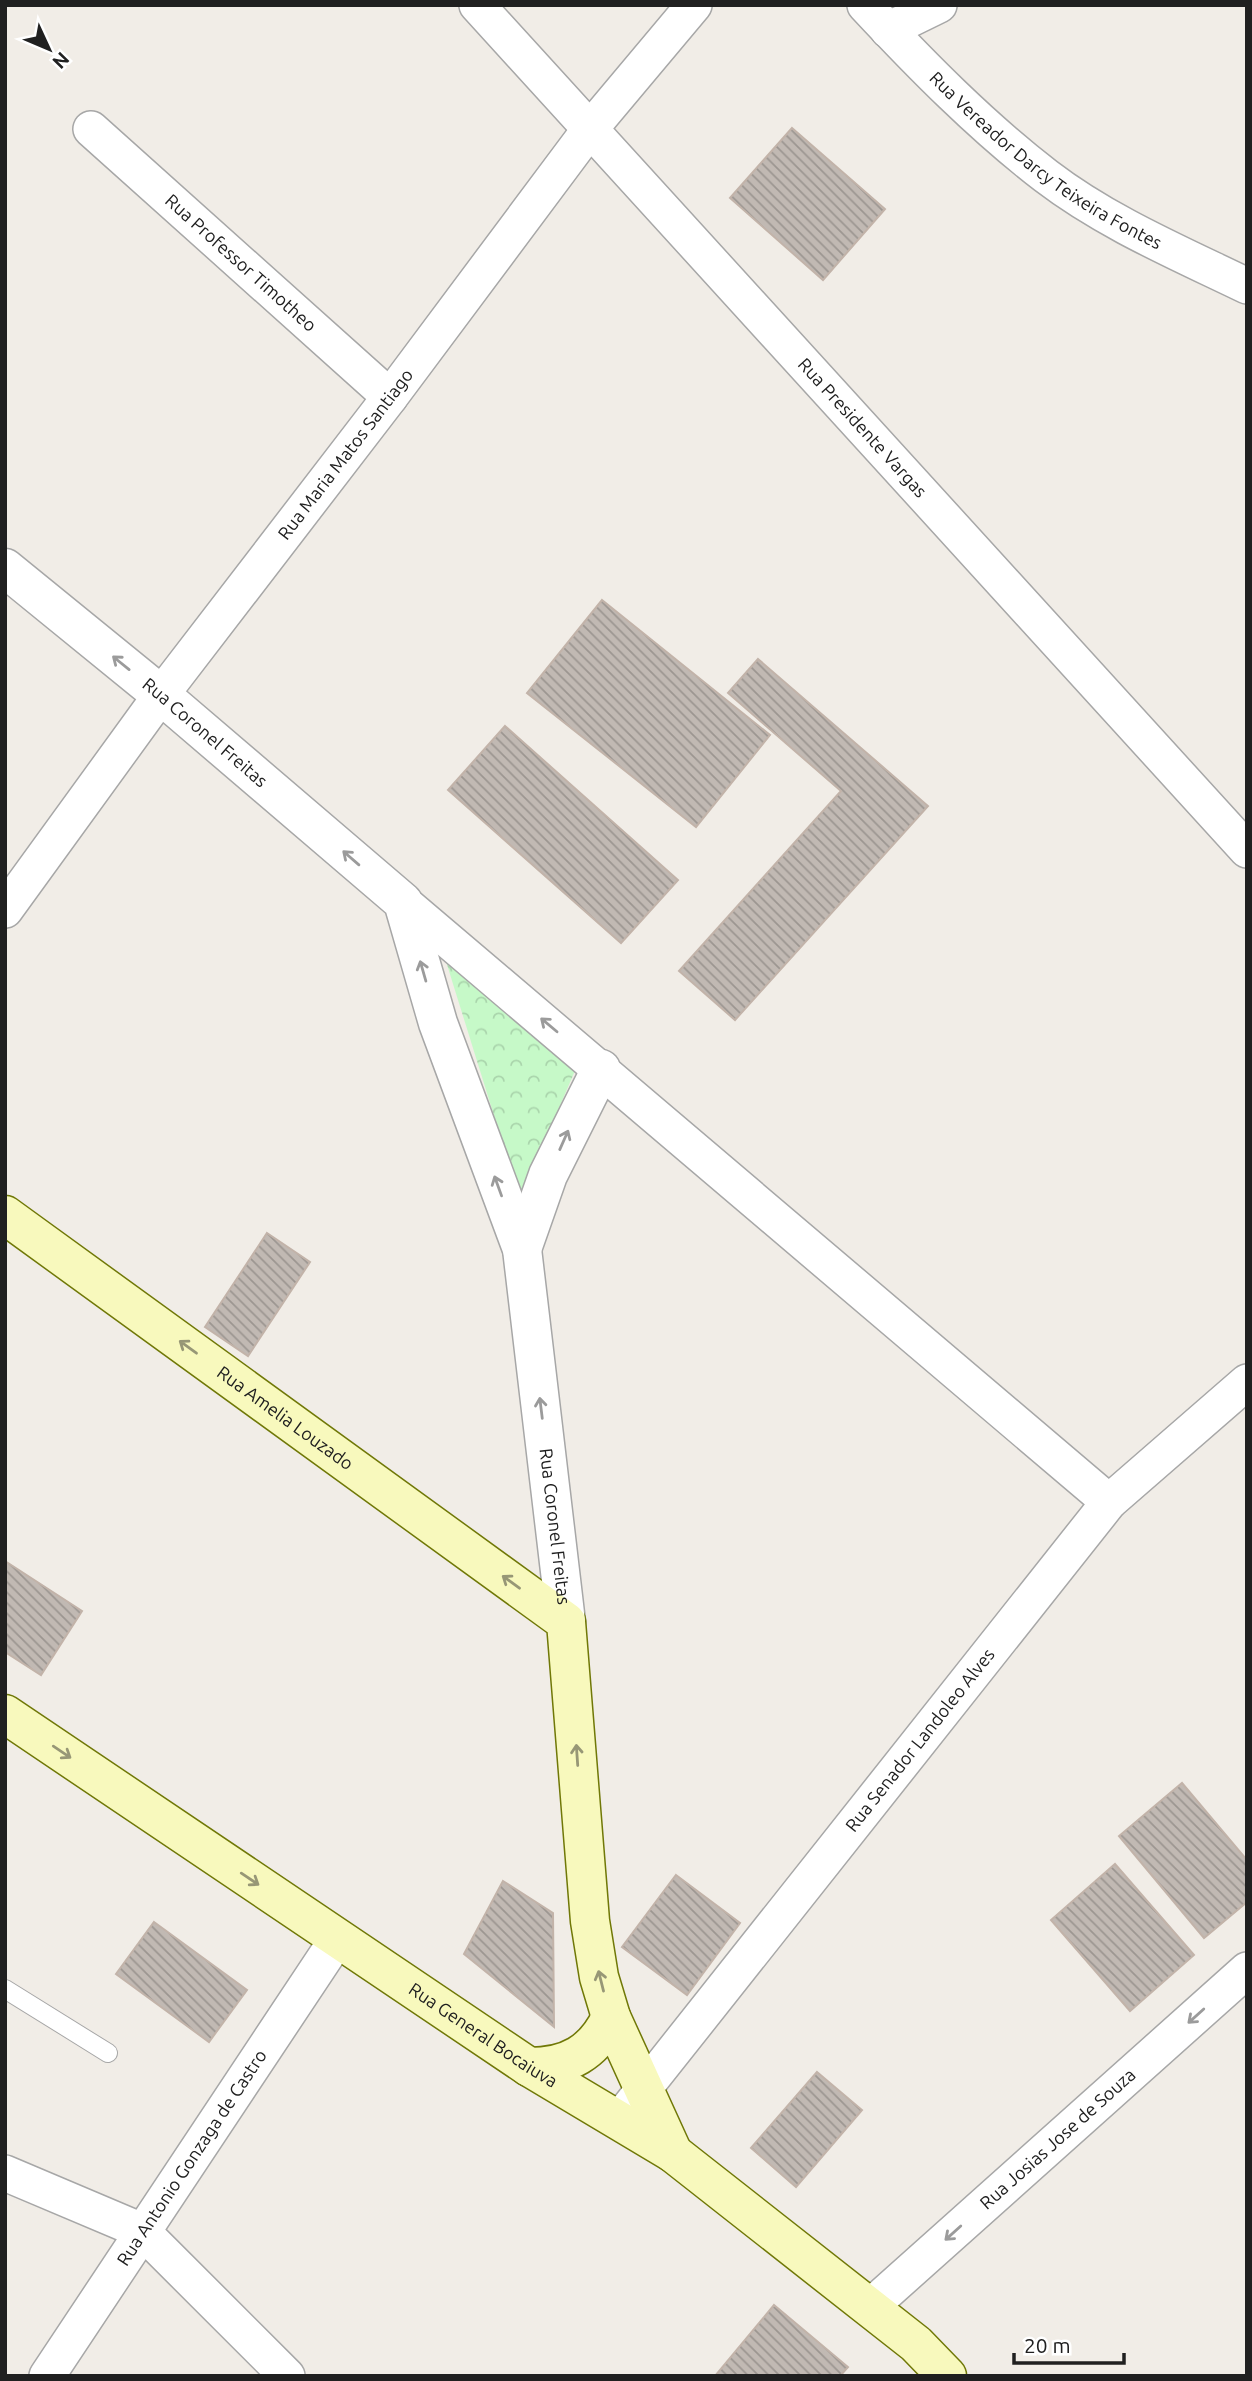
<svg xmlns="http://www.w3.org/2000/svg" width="1252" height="2381" viewBox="0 0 1252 2381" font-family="Ubuntu,sans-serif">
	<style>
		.park { fill: url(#park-crowns) }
		.building { fill: url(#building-back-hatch); stroke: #c2b3a9; stroke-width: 2 }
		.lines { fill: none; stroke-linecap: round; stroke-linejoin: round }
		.service-casing { stroke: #a7a7a7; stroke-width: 20 }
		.minor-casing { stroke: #a7a7a7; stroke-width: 38 }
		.tertiary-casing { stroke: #a7a7a7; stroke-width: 41 }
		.secondary-casing { stroke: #707807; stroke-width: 41 }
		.service { stroke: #fff; stroke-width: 18 }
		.minor { stroke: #fff; stroke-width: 35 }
		.tertiary { stroke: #fff; stroke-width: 38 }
		.secondary { stroke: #f8f9bd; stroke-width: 38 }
		.oneway { stroke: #9b9b9b }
		.oneway2 { stroke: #979776 }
		.labels { text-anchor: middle; stroke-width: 6; stroke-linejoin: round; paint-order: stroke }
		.street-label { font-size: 18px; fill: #202020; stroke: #fff }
	</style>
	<defs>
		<pattern id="park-crowns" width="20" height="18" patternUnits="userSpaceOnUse" patternTransform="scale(1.75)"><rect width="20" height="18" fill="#c6f9c8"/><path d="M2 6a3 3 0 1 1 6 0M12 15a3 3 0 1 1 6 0" fill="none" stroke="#aad5ac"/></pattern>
		<pattern id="building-back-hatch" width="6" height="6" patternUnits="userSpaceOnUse" patternTransform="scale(1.75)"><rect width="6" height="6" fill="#c1b9b3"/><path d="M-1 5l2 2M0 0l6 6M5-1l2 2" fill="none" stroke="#9c9691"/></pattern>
	</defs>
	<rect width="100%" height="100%" fill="#f1ede7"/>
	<path class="park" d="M 444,955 L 577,1066 L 520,1199 Z"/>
	<path class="building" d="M 792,128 L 885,209 L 823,280 L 730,198 Z
		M 602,600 L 770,735 L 696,827 L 527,693 Z
		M 758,659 L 928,806 L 735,1020 L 679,971 L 841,791 L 728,693 Z
		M 505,726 L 678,880 L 621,943 L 448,790 Z
		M 267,1233 L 310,1262 L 248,1356 L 205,1327 Z
		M 5,1561 L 82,1611 L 41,1675 L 5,1652 Z
		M 1182,1783 L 1247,1860 L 1247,1902 L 1204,1938 L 1119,1836 Z
		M 1115,1864 L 1194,1955 L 1130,2011 L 1051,1920 Z
		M 676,1875 L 740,1923 L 687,1995 L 622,1947 Z
		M 503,1881 L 553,1913 L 554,2027 L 464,1954 Z
		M 154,1922 L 247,1990 L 209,2042 L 116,1974 Z
		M 817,2072 L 862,2110 L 796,2187 L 751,2148 Z
		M 774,2305 L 848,2367 L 840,2376 L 715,2376 Z"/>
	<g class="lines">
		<g class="service-casing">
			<path id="service" d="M 5,1989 L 108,2053"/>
		</g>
		<g class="minor-casing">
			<g id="minor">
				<path id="s1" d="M 477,5 L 1247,850"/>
				<path id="s2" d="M 865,5 C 921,65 981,126 1046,176 C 1106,222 1179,253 1247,286"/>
				<path d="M 888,30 L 939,5"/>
				<path id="s3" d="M 91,129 L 390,397"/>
				<path d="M 403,902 L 1109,1502"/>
				<path id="s4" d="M 5,910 L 161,695 L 390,397 L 590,129 L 694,5"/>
				<path id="s5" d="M 627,2110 L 1109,1502 L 1247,1382"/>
				<path d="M 5,2173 L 142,2231 L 287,2376"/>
				<path id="s6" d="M 870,2307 L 1247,1970"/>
				<path id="s7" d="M 47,2376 L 338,1938"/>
			</g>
		</g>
		<g class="tertiary-casing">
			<g id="tertiary">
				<path id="s8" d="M 5,568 L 161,695 L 403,902 L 438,1023 L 522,1249 L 566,1622"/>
				<path d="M 522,1249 L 548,1175 L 601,1069"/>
			</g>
		</g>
		<g class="secondary-casing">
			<g id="secondary">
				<path id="s9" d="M 5,1215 L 566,1622 L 590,1921 L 599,1977 L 611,2017 L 673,2153"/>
				<path id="s10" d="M 5,1714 L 529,2067 L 673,2153 L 916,2344 L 947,2376"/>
				<path d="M 529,2067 C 568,2067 594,2053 611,2017"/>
			</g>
		</g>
		<use href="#service" class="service"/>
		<use href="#minor" class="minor"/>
		<use href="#tertiary" class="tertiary"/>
		<use href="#secondary" class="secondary"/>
	</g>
	<defs><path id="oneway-shaft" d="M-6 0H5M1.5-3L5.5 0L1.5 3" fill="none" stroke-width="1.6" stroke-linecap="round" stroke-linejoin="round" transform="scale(1.75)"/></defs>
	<g class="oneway">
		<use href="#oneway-shaft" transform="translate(121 663) rotate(-141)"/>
		<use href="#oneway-shaft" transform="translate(351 858) rotate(-139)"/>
		<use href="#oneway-shaft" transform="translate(423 971) rotate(-106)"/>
		<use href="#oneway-shaft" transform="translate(549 1025) rotate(-140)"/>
		<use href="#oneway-shaft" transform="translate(564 1140) rotate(-66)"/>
		<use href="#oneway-shaft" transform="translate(498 1186) rotate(-110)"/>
		<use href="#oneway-shaft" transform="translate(541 1408) rotate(-97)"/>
		<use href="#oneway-shaft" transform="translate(1196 2016) rotate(138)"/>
		<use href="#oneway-shaft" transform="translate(953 2233) rotate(138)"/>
	</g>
	<g class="oneway2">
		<use href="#oneway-shaft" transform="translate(188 1347) rotate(-144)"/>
		<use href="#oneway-shaft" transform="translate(511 1582) rotate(-144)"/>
		<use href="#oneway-shaft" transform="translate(62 1752) rotate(34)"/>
		<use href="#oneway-shaft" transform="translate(577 1755) rotate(-94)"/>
		<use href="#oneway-shaft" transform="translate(250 1879) rotate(34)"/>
		<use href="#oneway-shaft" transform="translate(601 1981) rotate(-104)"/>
	</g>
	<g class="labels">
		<g class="street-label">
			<text dy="6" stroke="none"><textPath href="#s2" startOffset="240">Rua Vereador Darcy Teixeira Fontes</textPath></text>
			<text dy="6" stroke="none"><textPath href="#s3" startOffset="201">Rua Professor Timotheo</textPath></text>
			<text dy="6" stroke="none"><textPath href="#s1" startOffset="572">Rua Presidente Vargas</textPath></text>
			<text dy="6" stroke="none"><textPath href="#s4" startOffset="569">Rua Maria Matos Santiago</textPath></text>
			<text dy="6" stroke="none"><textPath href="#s8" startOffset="259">Rua Coronel Freitas</textPath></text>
			<text dy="6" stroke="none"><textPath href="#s9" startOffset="346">Rua Amelia Louzado</textPath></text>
			<text dy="6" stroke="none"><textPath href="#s8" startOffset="1166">Rua Coronel Freitas</textPath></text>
			<text dy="6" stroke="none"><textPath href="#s5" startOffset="472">Rua Senador Landoleo Alves</textPath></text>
			<text dy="6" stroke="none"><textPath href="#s10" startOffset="576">Rua General Bocaiuva</textPath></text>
			<text dy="6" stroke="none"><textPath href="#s6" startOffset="252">Rua Josias Jose de Souza</textPath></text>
			<text dy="6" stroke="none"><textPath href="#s7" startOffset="262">Rua Antonio Gonzaga de Castro</textPath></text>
		</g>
	</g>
	<rect width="1252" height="2381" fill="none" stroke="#202020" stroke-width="14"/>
	<g transform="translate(49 49) rotate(134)" stroke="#ffffff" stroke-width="5" paint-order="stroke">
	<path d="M0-5L12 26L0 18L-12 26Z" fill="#202020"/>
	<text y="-10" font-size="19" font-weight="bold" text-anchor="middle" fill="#202020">N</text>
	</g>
	<path d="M1014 2353v10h110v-10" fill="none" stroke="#202020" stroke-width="3.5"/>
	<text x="1024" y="2353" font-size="21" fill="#202020" stroke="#ffffff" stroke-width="5" paint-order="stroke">20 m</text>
</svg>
